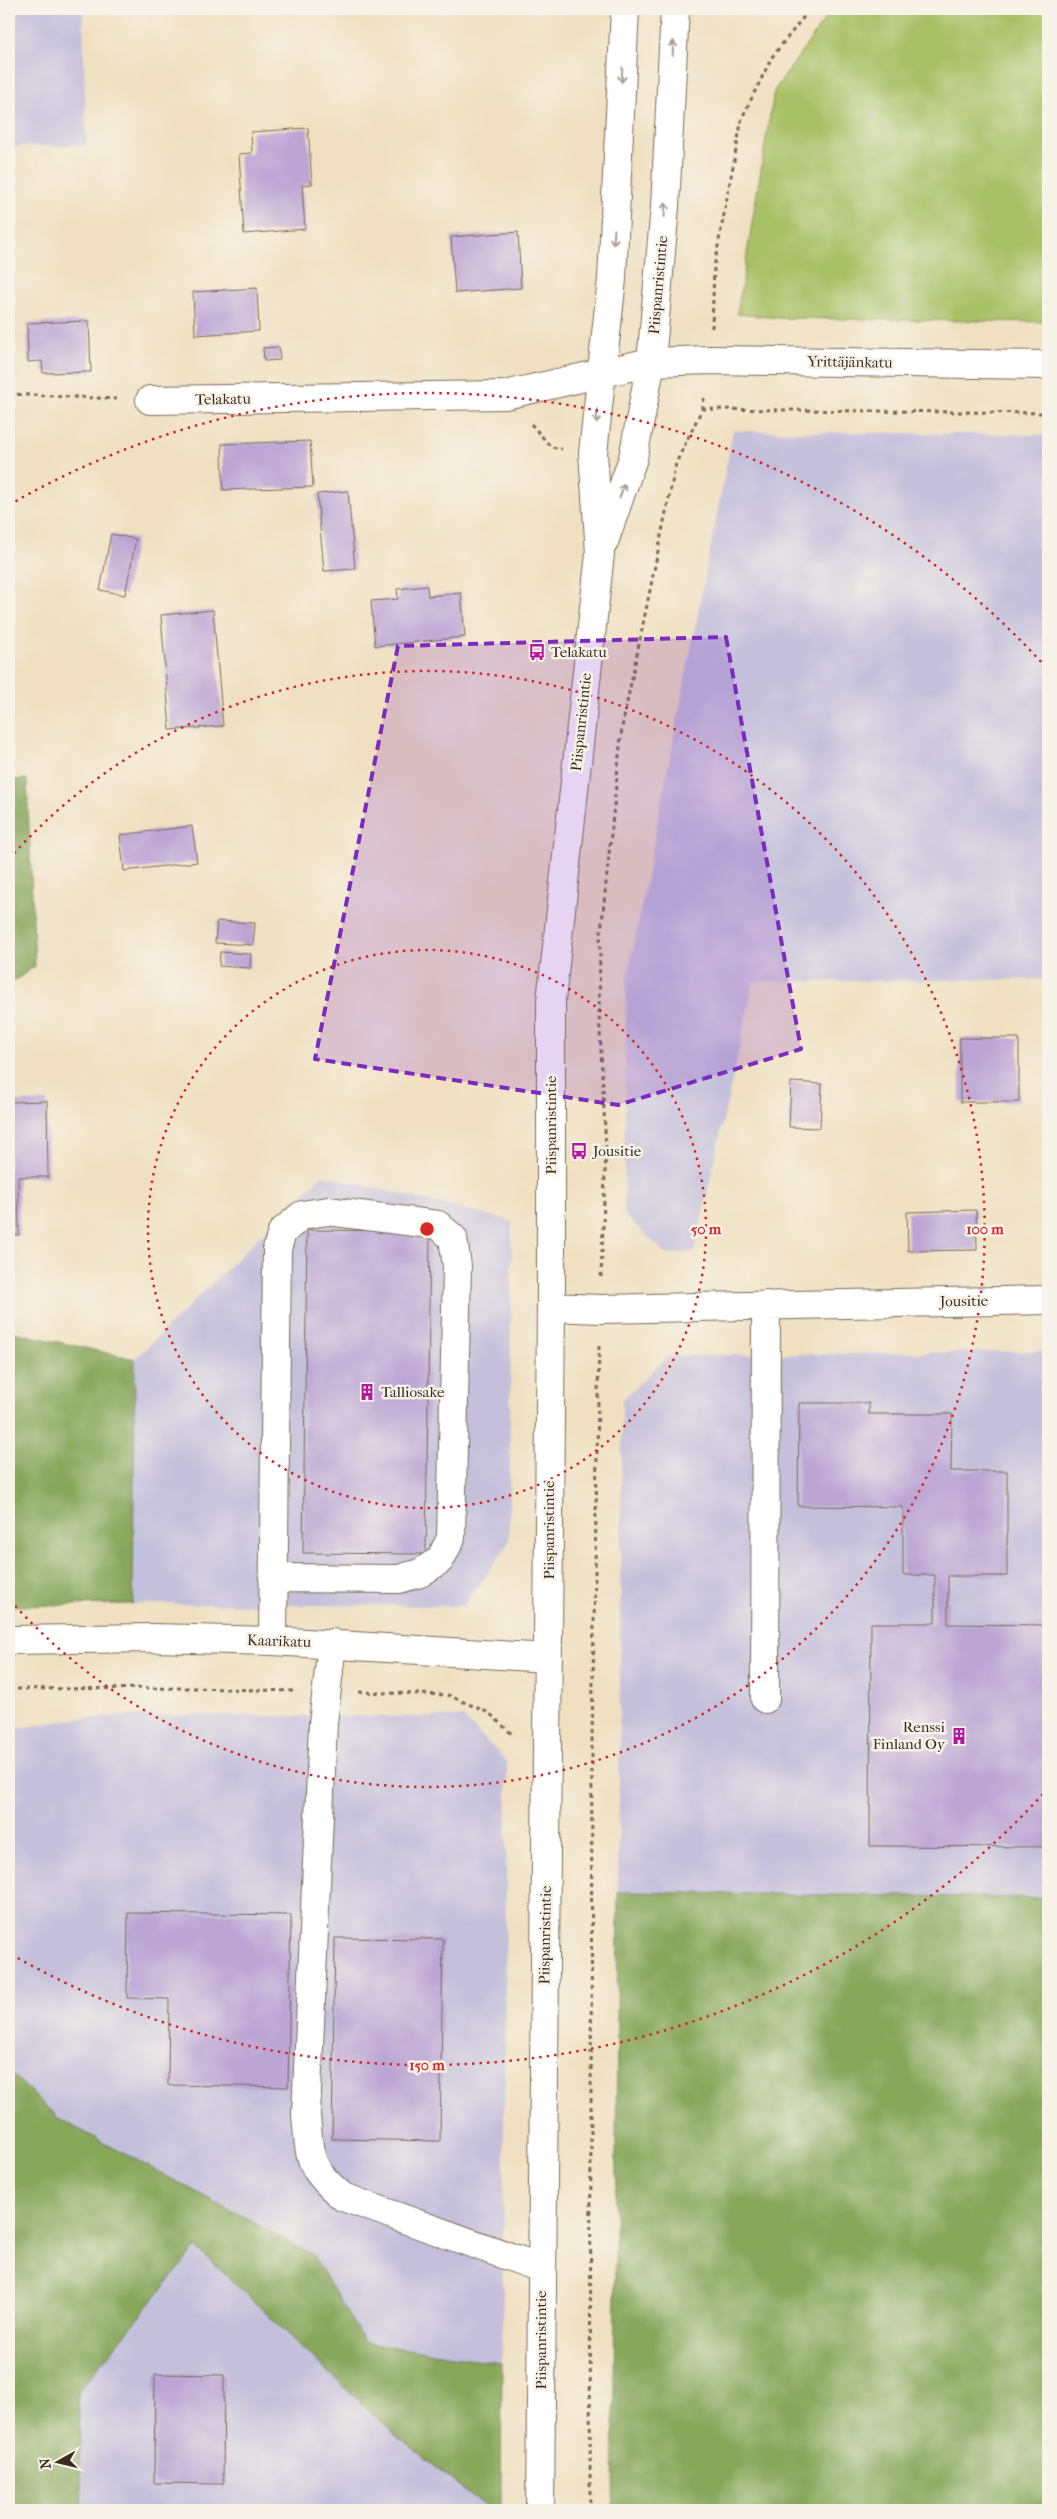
<svg xmlns="http://www.w3.org/2000/svg" width="1057" height="2519" viewBox="0 0 1057 2519" font-family="'IM FELL French Canon',serif">
	<style>
		.industrial { fill: #c4c0db }
		.green { fill: #a8c065; stroke: #727542 }
		.forest { fill: #86a65a; stroke: #60683c }
		.building { fill: #bba5d4 }
		.lines { fill: none; stroke-linecap: round; stroke-linejoin: round }
		.minor-casing { stroke: #7a6a57; stroke-width: 30 }
		.path { stroke: #7a6a57; stroke-width: 3; stroke-dasharray: 4 4; stroke-linecap: butt }
		.minor { stroke: #fff; stroke-width: 28 }
		.oneway { stroke: #a79f9a }
		.marked { fill: #7b2cbf; fill-opacity: 0.2; stroke: #7b2cbf; stroke-width: 4; stroke-dasharray: 10 6; stroke-linejoin: round }
		.ring { fill: none; stroke: #d62828; stroke-width: 2.5; stroke-dasharray: 2.5 5 }
		.labels { text-anchor: middle; stroke-width: 5; stroke-linejoin: round; paint-order: stroke }
		.street-label { font-size: 15px; fill: #3b2a1e; stroke: #f7f3e8 }
		.poi-label { font-size: 15px; fill: #3b2a1e; stroke: #f7f3e8; text-anchor: start }
		.centre { fill: #d62828; stroke: #f7f3e8; stroke-width: 2.5 }
		.ring-label { font-size: 15px; text-anchor: middle; font-weight: bold; fill: #d62828; stroke: #f7f3e8; stroke-width: 5; stroke-linejoin: round; paint-order: stroke }
	</style>
	<rect width="100%" height="100%" fill="#f7f3e8"/>
	<filter id="ink" filterUnits="userSpaceOnUse"><feTurbulence type="fractalNoise" baseFrequency=".02" numOctaves="2"/><feDisplacementMap in="SourceGraphic" scale="10" xChannelSelector="R" yChannelSelector="G"/><feConvolveMatrix kernelMatrix="1 2 1 2 8 2 1 2 1" color-interpolation-filters="sRGB"/></filter>
	<filter id="wash" filterUnits="userSpaceOnUse"><feTurbulence type="fractalNoise" baseFrequency=".0096" numOctaves="4" result="noise"/><feDisplacementMap in="SourceGraphic" scale="20" xChannelSelector="R" yChannelSelector="G"/><feGaussianBlur stdDeviation="1.12" result="paint"/><feColorMatrix in="noise" values="0 0 0 0 0 0 0 0 0 0 0 0 0 0 0 0 0 1.4 0 .05"/><feComposite in="paint" operator="in"/></filter>
	<g filter="url(#wash)">
		<rect width="100%" height="100%" fill="#f0e0c1"/>
		<path class="industrial" d="M 9,9 L 83,9 L 86,145 L 9,147 Z
			M 733,431 L 1048,435 L 1048,979 L 754,982 L 694,1252 L 666,1254 L 624,1215 L 626,985 Z
			M 322,1175 L 512,1221 L 509,1542 L 464,1606 L 133,1604 L 135,1359 Z
			M 1048,1351 L 1048,2510 L 613,2510 L 622,1400 L 669,1356 Z
			M 138,1715 L 463,1717 L 507,1762 L 501,2510 L 9,2510 L 9,1730 L 66,1720 Z"/>
		<path class="green" d="M 832,9 L 1048,9 L 1048,322 L 778,318 L 737,314 L 774,91 Z"/>
		<path class="forest" d="M 27,779 L 35,966 L 9,985 L 9,780 Z
			M 9,1331 L 135,1359 L 133,1604 L 9,1606 Z
			M 618,1892 L 1048,1898 L 1048,2510 L 613,2510 Z
			M 9,2071 L 58,2118 L 312,2254 L 365,2343 L 502,2363 L 501,2510 L 490,2510 L 394,2434 L 196,2247 L 78,2392 L 82,2510 L 9,2510 Z"/>
		<g id="blocks">
			<path class="building" d="M 308,128 L 312,184 L 302,185 L 305,229 L 244,234 L 239,154 L 252,153 L 251,132 Z
				M 518,232 L 521,288 L 455,293 L 451,237 Z
				M 257,288 L 259,331 L 195,335 L 193,292 Z
				M 89,321 L 91,372 L 43,373 L 42,361 L 28,362 L 27,323 Z
				M 279,347 L 280,360 L 264,361 L 263,348 Z
				M 310,441 L 313,487 L 223,490 L 222,444 Z
				M 348,491 L 355,569 L 324,571 L 317,494 Z
				M 111,534 L 136,539 L 125,595 L 100,590 Z
				M 427,586 L 428,596 L 461,593 L 465,637 L 375,646 L 371,601 L 398,599 L 397,589 Z
				M 213,610 L 223,726 L 170,730 L 161,615 Z
				M 192,826 L 197,862 L 124,871 L 120,835 Z
				M 217,921 L 255,923 L 253,945 L 215,943 Z
				M 220,952 L 251,954 L 250,968 L 219,966 Z
				M 960,1038 L 1019,1038 L 1019,1102 L 960,1102 Z
				M 791,1082 L 822,1084 L 820,1128 L 789,1127 Z
				M 47,1101 L 48,1177 L 18,1177 L 19,1235 L 9,1235 L 9,1102 Z
				M 976,1210 L 977,1250 L 908,1251 L 907,1212 Z
				M 307,1230 L 430,1231 L 426,1554 L 303,1553 Z
				M 799,1403 L 869,1403 L 869,1414 L 952,1414 L 951,1471 L 1007,1471 L 1007,1576 L 948,1576 L 948,1624 L 1048,1625 L 1048,1847 L 870,1846 L 871,1623 L 935,1623 L 935,1575 L 903,1575 L 903,1507 L 798,1506 Z
				M 128,1913 L 291,1915 L 288,2087 L 168,2085 L 169,1999 L 127,1998 Z
				M 335,1938 L 443,1939 L 440,2141 L 332,2139 Z
				M 155,2374 L 224,2375 L 223,2484 L 154,2483 Z"/>
		</g>
	</g>
	<g filter="url(#ink)">
		<use href="#blocks" fill-opacity="0" stroke="#7a6a57" stroke-width="1"/>
		<g class="lines">
			<g class="minor-casing">
				<path id="minor" d="M 150,400 L 505,395 L 651,362 L 711,360 L 1048,365
					M 604,542 L 633,458 L 651,362 L 665,207 L 675,9
					M 551,1307 L 600,1309 L 1048,1300
					M 9,1640 L 153,1638 L 273,1641 L 548,1658
					M 273,1641 L 277,1249 L 282,1232 L 302,1215 L 328,1211 L 438,1225 L 453,1238 L 457,1266 L 451,1538 L 440,1560 L 420,1573 L 399,1579 L 273,1578
					M 332,1643 L 323,1724 L 306,2115 C 310,2159 308,2168 343,2197 L 541,2268
					M 765,1699 L 766,1305
					M 540,2510 L 551,1307 L 551,1001 L 600,553 L 593,453 L 612,279 L 625,9"/>
			</g>
			<path class="path" d="M 712,328 L 714,267 L 742,118 L 772,57 L 810,9
				M 9,394 L 118,399
				M 702,409 L 1048,413
				M 531,424 L 551,447 L 562,449
				M 601,1277 L 606,1149 L 599,1012 L 600,942 L 622,727 L 676,463 L 702,409 L 705,394
				M 9,1689 L 195,1688 L 293,1691
				M 359,1692 L 448,1695 L 489,1713 L 513,1735
				M 590,2510 L 592,1738 L 599,1343"/>
			<use href="#minor" class="minor"/>
		</g>
		<defs><path id="oneway-shaft" d="M-6 0H5M1.5-3L5.5 0L1.5 3" fill="none" stroke-width="1.6" stroke-linecap="round" stroke-linejoin="round" transform="scale(1.25)"/></defs>
		<g class="oneway">
			<use href="#oneway-shaft" transform="translate(673 48) rotate(-87)"/>
			<use href="#oneway-shaft" transform="translate(622 75) rotate(93)"/>
			<use href="#oneway-shaft" transform="translate(665 210) rotate(-86)"/>
			<use href="#oneway-shaft" transform="translate(614 237) rotate(93)"/>
			<use href="#oneway-shaft" transform="translate(597 416) rotate(95)"/>
			<use href="#oneway-shaft" transform="translate(622 491) rotate(-70)"/>
		</g>
	</g>
	<path class="marked" d="M 726,637 L 801,1049 L 618,1105 L 315,1059 L 398,646 Z"/>
	<g class="ring">
		<circle cx="427" cy="1229" r="279"/>
		<path d="M9 859A558 558 0 1 1 9 1599"/>
		<path d="M1043 1794A836 836 0 0 1 9 1953M9 505A836 836 0 0 1 1043 664"/>
	</g>
	<defs>
		<g id="bus-bare" transform="scale(1.35)"><path d="M-5-6H5V4H4V6H2V4H-2V6H-4V4H-5ZM-3.5-4V0h7V-4ZM-3.5 1.2v1.5H-2V1.2ZM2 1.2v1.5H3.5V1.2Z" fill="#b5179e" stroke="#f7f3e8" stroke-width="2.5" paint-order="stroke"/></g>
		<g id="building-bare" transform="scale(1.35)"><path d="M-4-6H4V6H1V3H-1V6H-4ZM-2.5-4.3h1.7v1.8h-1.7ZM.8-4.3h1.7v1.8H.8ZM-2.5-1h1.7V.8h-1.7ZM.8-1h1.7V.8H.8Z" fill="#b5179e" stroke="#f7f3e8" stroke-width="2.5" paint-order="stroke"/></g>
	</defs>
	<g fill-rule="evenodd">
		<use href="#bus-bare" x="537" y="652"/>
		<use href="#bus-bare" x="579" y="1151"/>
		<use href="#building-bare" x="367" y="1392"/>
		<use href="#building-bare" x="959" y="1736"/>
	</g>
	<g class="labels">
		<g class="street-label">
			<text transform="translate(658 285) rotate(-85)" y="5">Piispanristintie</text>
			<text transform="translate(850 362) rotate(1)" y="5">Yrittäjänkatu</text>
			<text transform="translate(223 399) rotate(-1)" y="5">Telakatu</text>
			<text transform="translate(581 722) rotate(-84)" y="5">Piispanristintie</text>
			<text transform="translate(551 1125) rotate(-90)" y="5">Piispanristintie</text>
			<text transform="translate(964 1301) rotate(-1)" y="5">Jousitie</text>
			<text transform="translate(549 1530) rotate(-90)" y="5">Piispanristintie</text>
			<text transform="translate(279 1641) rotate(2)" y="5">Kaarikatu</text>
			<text transform="translate(545 1935) rotate(-89)" y="5">Piispanristintie</text>
			<text transform="translate(541 2340) rotate(-90)" y="5">Piispanristintie</text>
		</g>
		<g class="poi-label">
			<text x="551" y="657">Telakatu</text>
			<text x="593" y="1156">Jousitie</text>
			<text x="381" y="1397">Talliosake</text>
			<text x="945" y="1732" text-anchor="end">Renssi<tspan x="945" dy="17">Finland Oy</tspan></text>
		</g>
	</g>
	<circle cx="427" cy="1229" r="8" class="centre"/>
	<g class="ring-label">
		<text x="706" y="1234">50 m</text>
		<text x="985" y="1234">100 m</text>
		<text x="427" y="2070">150 m</text>
	</g>
	<rect width="1057" height="2519" fill="none" stroke="#f7f3e8" stroke-width="30"/>
	<g transform="translate(58 2462) rotate(262)" stroke="#f7f3e8" stroke-width="4" paint-order="stroke">
	<path d="M0-4L9 19L0 12L-9 19Z" fill="#3b2a1e"/>
	<text y="-8" font-size="14" font-weight="bold" text-anchor="middle" fill="#3b2a1e">N</text>
	</g>
</svg>
